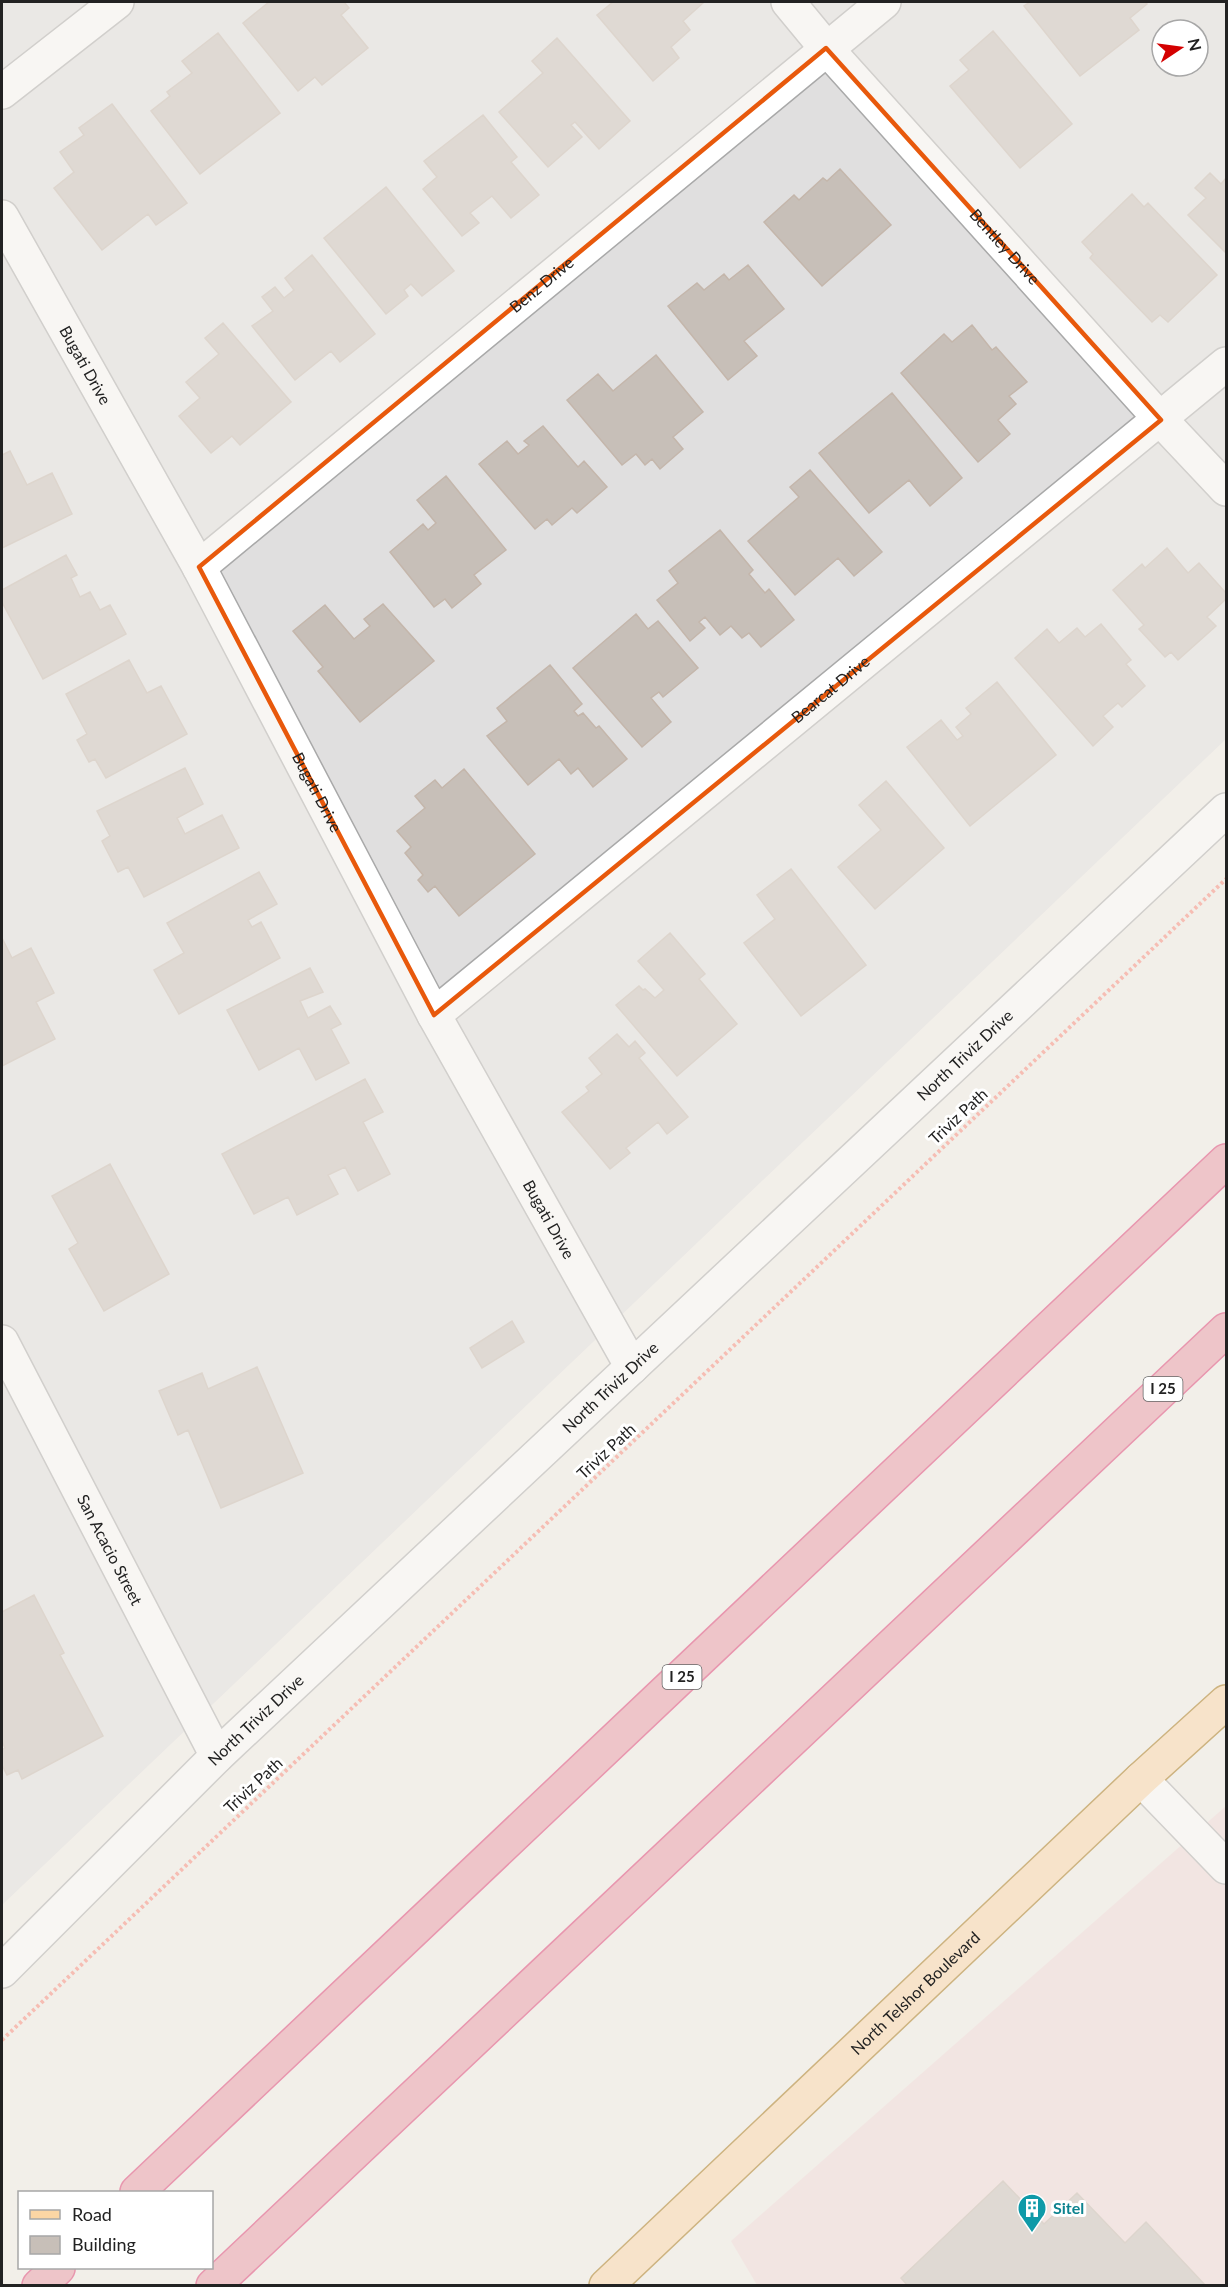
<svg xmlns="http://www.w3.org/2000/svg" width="1228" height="2287" viewBox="0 0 1228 2287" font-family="Lato,sans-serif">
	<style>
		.residential { fill: #e0dfdf; fill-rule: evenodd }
		.commercial { fill: #f2dad9 }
		.building { fill: #c7bfb8; stroke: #c4b6ab; stroke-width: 1.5 }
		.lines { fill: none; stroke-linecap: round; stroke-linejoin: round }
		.minor-casing { stroke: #a9a9a9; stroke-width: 36 }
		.major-casing { stroke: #a06b00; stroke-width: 36 }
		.highway-casing { stroke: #dc2a67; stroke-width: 36 }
		.path { stroke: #fa8072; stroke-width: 4; stroke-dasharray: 3 3; stroke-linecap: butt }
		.minor { stroke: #fff; stroke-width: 33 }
		.major { stroke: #fcd6a4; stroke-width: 33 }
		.highway { stroke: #e892a2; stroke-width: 33 }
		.marked { fill: none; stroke: #e8590c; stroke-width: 4.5; stroke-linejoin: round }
		.labels { text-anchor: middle; stroke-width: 6; stroke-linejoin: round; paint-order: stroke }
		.shield { fill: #fff; stroke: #646464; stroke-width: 1.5 }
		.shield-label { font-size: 15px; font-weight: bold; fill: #222 }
		.street-label { font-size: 16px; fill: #222; stroke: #fff }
		.culture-label { font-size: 16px; font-weight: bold; fill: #0d838f; stroke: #fff; text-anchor: start }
	</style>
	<rect width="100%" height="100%" fill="#f2efe9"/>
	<path class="residential" d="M 2,2 L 1226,2 L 1226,739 L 2,1905 ZM 1162,30 L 1198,30 L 1198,66 L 1162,66 Z"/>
	<path class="commercial" d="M 1226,1806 L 1226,2285 L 757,2285 L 731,2241 Z"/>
	<path class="building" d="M 269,2 L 344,2 L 349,8 L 341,15 L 368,48 L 322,85 L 315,77 L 298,91 L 243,23 Z
		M 613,2 L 701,2 L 703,3 L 683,21 L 690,30 L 671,47 L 679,58 L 653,81 L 597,15 Z
		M 1030,2 L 1145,2 L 1147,4 L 1130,18 L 1139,30 L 1080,76 L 1024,6 Z
		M 993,31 L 1072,124 L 1020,168 L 950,86 L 969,70 L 960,60 Z
		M 218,33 L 280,113 L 200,174 L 151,111 L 170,96 L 167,92 L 192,73 L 182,61 Z
		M 557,38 L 630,121 L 599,149 L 575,122 L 571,125 L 582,137 L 548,167 L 499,112 L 543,73 L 532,61 Z
		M 112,104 L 187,203 L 156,225 L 148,214 L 102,250 L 54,188 L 74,172 L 60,152 L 84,135 L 79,128 Z
		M 483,115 L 517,157 L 511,162 L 539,195 L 511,218 L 492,196 L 470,213 L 479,223 L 462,236 L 423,189 L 437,177 L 424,161 Z
		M 840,169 L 891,225 L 822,286 L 764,222 L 794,195 L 799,200 L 823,178 L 827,181 Z
		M 1210,173 L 1221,184 L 1226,178 L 1226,253 L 1188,215 L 1206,198 L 1195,188 Z
		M 386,187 L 454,271 L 422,296 L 411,284 L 404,290 L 408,296 L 386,314 L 324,238 Z
		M 1132,194 L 1144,207 L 1148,203 L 1217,275 L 1168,322 L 1160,315 L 1152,322 L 1090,258 L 1093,254 L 1082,242 Z
		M 312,255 L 375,334 L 340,362 L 331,351 L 295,380 L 252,326 L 273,311 L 262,297 L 275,287 L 284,298 L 294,290 L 285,278 Z
		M 748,265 L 784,309 L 744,341 L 757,356 L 728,380 L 668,306 L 697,283 L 704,290 L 724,274 L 729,280 Z
		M 223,323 L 291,402 L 240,445 L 232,436 L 211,453 L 179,416 L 200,398 L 186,382 L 219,354 L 205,338 Z
		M 972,325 L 992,350 L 996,347 L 1027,382 L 1009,396 L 1016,404 L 998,420 L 1010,434 L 978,462 L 901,373 L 944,334 L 952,342 Z
		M 656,355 L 703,412 L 673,437 L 683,449 L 660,469 L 652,459 L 645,465 L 636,454 L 622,465 L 567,400 L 598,374 L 613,391 Z
		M 892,393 L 962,478 L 930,506 L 909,480 L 869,513 L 819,453 Z
		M 543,426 L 578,467 L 584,461 L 607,487 L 577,513 L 572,508 L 552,525 L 547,519 L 535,529 L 479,464 L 507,441 L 518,454 L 529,445 L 524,441 Z
		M 10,451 L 27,485 L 52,473 L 72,514 L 2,548 L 2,455 Z
		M 810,470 L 882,552 L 854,576 L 838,558 L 795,595 L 748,541 L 799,497 L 790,487 Z
		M 446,476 L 506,550 L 474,575 L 481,584 L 452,608 L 445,599 L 434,607 L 390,552 L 423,524 L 428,530 L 436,523 L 417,500 Z
		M 720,530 L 753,570 L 749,574 L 765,593 L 769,589 L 794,620 L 761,647 L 749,633 L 742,638 L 731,626 L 720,635 L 705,617 L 699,622 L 705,628 L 690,641 L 657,600 L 678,583 L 669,571 Z
		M 1167,548 L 1188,573 L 1199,563 L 1226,593 L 1226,599 L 1207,617 L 1216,626 L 1178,660 L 1171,652 L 1165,657 L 1139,629 L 1144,625 L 1113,590 L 1142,564 L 1145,568 Z
		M 66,555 L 77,575 L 71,578 L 80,597 L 90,592 L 100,610 L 110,605 L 126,634 L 43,679 L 2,602 L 2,590 Z
		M 383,604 L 434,661 L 360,722 L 318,671 L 323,667 L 293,631 L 325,605 L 354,639 L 370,626 L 364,619 Z
		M 636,614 L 648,629 L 658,621 L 698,668 L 663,697 L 659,692 L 651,698 L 671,722 L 642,747 L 573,668 Z
		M 1101,624 L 1131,660 L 1126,664 L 1145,686 L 1122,707 L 1118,703 L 1103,716 L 1113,727 L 1093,746 L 1015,658 L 1047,629 L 1059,643 L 1077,628 L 1085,637 Z
		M 129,660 L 147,693 L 161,686 L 187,734 L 106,778 L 95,759 L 89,762 L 77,740 L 87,734 L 66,694 Z
		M 550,665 L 582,704 L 574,711 L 578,716 L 583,713 L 596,728 L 599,726 L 627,759 L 593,787 L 578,768 L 571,774 L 559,759 L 528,785 L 487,736 L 507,721 L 497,708 Z
		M 997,682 L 1056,755 L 970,826 L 907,747 L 941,720 L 957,740 L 963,736 L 956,727 L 971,714 L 966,708 Z
		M 185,768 L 203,804 L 177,818 L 185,834 L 222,815 L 239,848 L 144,897 L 128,867 L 118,872 L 102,841 L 110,836 L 97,811 Z
		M 464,769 L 535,854 L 459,916 L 435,886 L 428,892 L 418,880 L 423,875 L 405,853 L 411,847 L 397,831 L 425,808 L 415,796 L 435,780 L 442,788 Z
		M 886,781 L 944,848 L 875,909 L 838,867 L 881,830 L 859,805 Z
		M 791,869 L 866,965 L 801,1016 L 744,943 L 775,919 L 757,895 Z
		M 259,872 L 277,904 L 248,920 L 252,927 L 261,922 L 280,958 L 179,1014 L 154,970 L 184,953 L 167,923 Z
		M 670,933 L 705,974 L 699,979 L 737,1024 L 677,1076 L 616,1005 L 639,986 L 643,990 L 645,989 L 655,998 L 664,990 L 638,961 Z
		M 2,938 L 12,958 L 31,948 L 54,993 L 36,1002 L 55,1039 L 2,1066 Z
		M 310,968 L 323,992 L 300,1001 L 308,1018 L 330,1006 L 341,1024 L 331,1029 L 349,1063 L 316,1080 L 299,1048 L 259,1070 L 227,1010 Z
		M 617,1034 L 629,1047 L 635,1041 L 645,1053 L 639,1058 L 688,1117 L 667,1134 L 658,1122 L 626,1148 L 630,1153 L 610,1169 L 562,1112 L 589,1091 L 586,1087 L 602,1074 L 589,1058 Z
		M 365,1079 L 383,1112 L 363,1122 L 390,1174 L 358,1191 L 345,1167 L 328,1175 L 338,1194 L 297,1215 L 288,1197 L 254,1214 L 222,1154 Z
		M 110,1164 L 169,1274 L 104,1311 L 69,1249 L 78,1243 L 52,1196 Z
		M 512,1321 L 524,1342 L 482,1368 L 470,1348 Z
		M 257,1367 L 303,1473 L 221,1508 L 188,1430 L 178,1435 L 159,1391 L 202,1373 L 208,1389 Z
		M 34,1595 L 64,1653 L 60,1655 L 103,1736 L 22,1779 L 18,1770 L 7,1775 L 2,1765 L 2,1750 L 5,1748 L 2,1741 L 2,1612 Z
		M 1003,2181 L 1044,2224 L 1077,2193 L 1125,2243 L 1146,2222 L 1206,2286 L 908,2286 L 901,2278 Z"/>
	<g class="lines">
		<g class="minor-casing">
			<g id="minor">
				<path id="s1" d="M 788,2 L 826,48 L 1161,420 L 1226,489"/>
				<path d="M 2,92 L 117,2"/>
				<path id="s2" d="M 2,217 L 199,567 L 434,1015 L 632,1367"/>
				<path id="s3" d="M 199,567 L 884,2"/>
				<path id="s4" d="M 434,1015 L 1226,364"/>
				<path id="s5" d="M 2,1342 L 217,1756"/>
				<path d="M 1141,1779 L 1226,1867"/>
				<path id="s6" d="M 2,1971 L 217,1756 L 1226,810"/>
			</g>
		</g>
		<g class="major-casing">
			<g id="major">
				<path id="s7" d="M 606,2286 L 1141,1779 L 1226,1702"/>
			</g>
		</g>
		<g class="highway-casing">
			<path id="highway" d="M 137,2192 L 1226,1161
				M 39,2286 L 58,2268
				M 213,2286 L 1226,1330"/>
		</g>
		<path class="path" d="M 2,2040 L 1226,879"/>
		<use href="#minor" class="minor"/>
		<use href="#major" class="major"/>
		<use href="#highway" class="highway"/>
	</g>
	<path d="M0 0H1228V2287H0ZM 826,48 L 1161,420 L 434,1015 L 199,567 Z" fill="#f2efe9" fill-opacity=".55" fill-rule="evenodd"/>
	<path class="marked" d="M 826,48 L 1161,420 L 434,1015 L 199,567 Z"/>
	<defs>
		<g id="building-pin" transform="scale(1.5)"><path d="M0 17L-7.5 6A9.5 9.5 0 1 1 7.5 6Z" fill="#0f9aa8" stroke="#fff"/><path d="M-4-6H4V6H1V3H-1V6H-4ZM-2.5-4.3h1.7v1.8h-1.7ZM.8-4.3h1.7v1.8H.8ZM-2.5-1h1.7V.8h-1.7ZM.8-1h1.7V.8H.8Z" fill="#fff"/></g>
	</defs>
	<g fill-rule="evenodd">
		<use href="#building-pin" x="1032" y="2208"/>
	</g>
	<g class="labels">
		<g class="shield">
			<rect x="1143.5" y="1377" width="39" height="24" rx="4.5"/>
			<rect x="662.5" y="1665" width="39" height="24" rx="4.5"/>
		</g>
		<g class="shield-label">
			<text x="1163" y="1394">I 25</text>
			<text x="682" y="1682">I 25</text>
		</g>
		<g class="street-label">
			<text dy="6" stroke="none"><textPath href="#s1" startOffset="327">Bentley Drive</textPath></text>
			<text dy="6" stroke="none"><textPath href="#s3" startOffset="444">Benz Drive</textPath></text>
			<text dy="6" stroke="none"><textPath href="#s2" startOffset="170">Bugati Drive</textPath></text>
			<text dy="6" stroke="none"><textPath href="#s4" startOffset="513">Bearcat Drive</textPath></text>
			<text dy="6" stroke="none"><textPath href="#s2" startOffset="656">Bugati Drive</textPath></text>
			<text dy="6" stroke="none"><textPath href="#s6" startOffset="1329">North Triviz Drive</textPath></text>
			<text transform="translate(958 1116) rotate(-43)" y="6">Triviz Path</text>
			<text dy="6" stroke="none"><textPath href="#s2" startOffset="1142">Bugati Drive</textPath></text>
			<text dy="6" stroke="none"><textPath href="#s6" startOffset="843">North Triviz Drive</textPath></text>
			<text transform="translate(606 1451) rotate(-43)" y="6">Triviz Path</text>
			<text dy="6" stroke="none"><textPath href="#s5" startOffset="234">San Acacio Street</textPath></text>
			<text dy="6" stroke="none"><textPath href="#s6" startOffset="357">North Triviz Drive</textPath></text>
			<text transform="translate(253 1785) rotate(-43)" y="6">Triviz Path</text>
			<text dy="6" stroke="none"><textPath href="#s7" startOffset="426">North Telshor Boulevard</textPath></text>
		</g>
		<g class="culture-label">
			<text x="1053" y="2214">Sitel</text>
		</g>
	</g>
	<rect width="1228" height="2287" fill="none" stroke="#222222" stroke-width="6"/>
	<rect x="18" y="2191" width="195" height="78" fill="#ffffff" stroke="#a7a7a7" stroke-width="1.5"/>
	<rect x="30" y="2210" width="30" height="9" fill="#fcd6a4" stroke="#a7a7a7" stroke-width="1.5"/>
	<text x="72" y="2221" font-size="18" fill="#222222">Road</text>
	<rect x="30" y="2236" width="30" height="18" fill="#c7bfb8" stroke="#a7a7a7" stroke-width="1.5"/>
	<text x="72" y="2251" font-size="18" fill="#222222">Building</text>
	<g transform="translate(1180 48) rotate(77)"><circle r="28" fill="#ffffff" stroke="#a7a7a7" stroke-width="1.5"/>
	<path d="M0-4.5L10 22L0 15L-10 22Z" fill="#d40000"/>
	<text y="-9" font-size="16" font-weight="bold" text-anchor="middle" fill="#222222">N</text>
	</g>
</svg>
